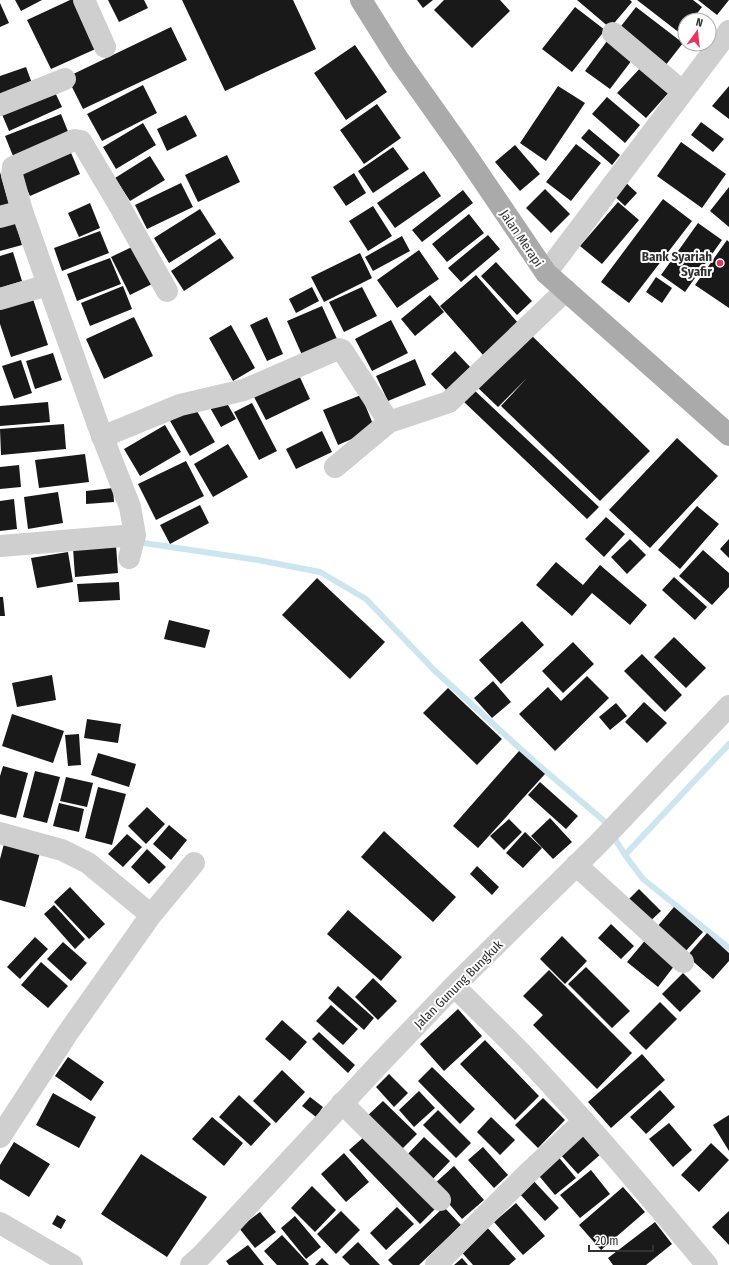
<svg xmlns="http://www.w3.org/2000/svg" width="729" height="1265" viewBox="0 0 729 1265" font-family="'Fira Sans Condensed',sans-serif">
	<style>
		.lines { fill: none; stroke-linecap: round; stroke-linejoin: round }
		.stream { stroke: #cde5ee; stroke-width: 6 }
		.building { fill: #191919 }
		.minor { stroke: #cfcfcf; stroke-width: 22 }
		.major { stroke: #aaa; stroke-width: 22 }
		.poi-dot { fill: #e73659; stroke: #fff; stroke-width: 1.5 }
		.labels { text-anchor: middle; stroke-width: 4; stroke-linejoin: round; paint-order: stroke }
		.street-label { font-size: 13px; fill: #323232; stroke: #fff }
		.poi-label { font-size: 13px; font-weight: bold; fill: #323232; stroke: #fff; text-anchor: end }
	</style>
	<rect width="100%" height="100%" fill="#fff"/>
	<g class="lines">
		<path class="stream" d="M 137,542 L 258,560 L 320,572 L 366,599 L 434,670 L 536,763 L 603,820 L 625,855 L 643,879 L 729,948
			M 625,855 L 729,744"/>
	</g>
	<path class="building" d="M 15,0 L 42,0 L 21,11 Z
		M 70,0 L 79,0 L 100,47 L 51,69 L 27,20 Z
		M 108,0 L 144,0 L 148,8 L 119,22 Z
		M 182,0 L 293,0 L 316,49 L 225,91 Z
		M 417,0 L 433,0 L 423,8 Z
		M 444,0 L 500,0 L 510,11 L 472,48 L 434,10 Z
		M 577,0 L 630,0 L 632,2 L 610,28 Z
		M 637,0 L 693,0 L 702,7 L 692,20 L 685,20 L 685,29 L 681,34 Z
		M 698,0 L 729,0 L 717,15 Z
		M 0,3 L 9,23 L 0,27 Z
		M 575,7 L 605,30 L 572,72 L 542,49 Z
		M 636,7 L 683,43 L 665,66 L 618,30 Z
		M 171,27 L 187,60 L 83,109 L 67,77 Z
		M 607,41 L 632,60 L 610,89 L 585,71 Z
		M 355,45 L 387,92 L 346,120 L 314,73 Z
		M 643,65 L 671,90 L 646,118 L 617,93 Z
		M 26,67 L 33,86 L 0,98 L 0,76 Z
		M 143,85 L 157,113 L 102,141 L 87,114 Z
		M 558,86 L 585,103 L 546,161 L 520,143 Z
		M 729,86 L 729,119 L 712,106 Z
		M 53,88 L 62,107 L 9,131 L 1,112 Z
		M 607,97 L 640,125 L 625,143 L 592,114 Z
		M 377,104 L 401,138 L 364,164 L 340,130 Z
		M 61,114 L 69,134 L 13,156 L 5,136 Z
		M 186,115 L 197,136 L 167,151 L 157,129 Z
		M 701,122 L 724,139 L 713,152 L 691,135 Z
		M 143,123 L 156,145 L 116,169 L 103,147 Z
		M 589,129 L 620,155 L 612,165 L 581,138 Z
		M 681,142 L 726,174 L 702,208 L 657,176 Z
		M 576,144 L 601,163 L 571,201 L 546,182 Z
		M 515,145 L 540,174 L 520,191 L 495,162 Z
		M 393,147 L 409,169 L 373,193 L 358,171 Z
		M 69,148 L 80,174 L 30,196 L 18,170 Z
		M 227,155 L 240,182 L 198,202 L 185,175 Z
		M 150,156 L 165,180 L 130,201 L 115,178 Z
		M 424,171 L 441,196 L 395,228 L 377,203 Z
		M 0,172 L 9,204 L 0,206 Z
		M 354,173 L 366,193 L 346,206 L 333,187 Z
		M 623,180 L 637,193 L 625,206 L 611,193 Z
		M 181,183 L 193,207 L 147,229 L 135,205 Z
		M 729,187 L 729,227 L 710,211 Z
		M 545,189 L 570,214 L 551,233 L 526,208 Z
		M 463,190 L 473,203 L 422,242 L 412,230 Z
		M 663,199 L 692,221 L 629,303 L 601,282 Z
		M 618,202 L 639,220 L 602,264 L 580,246 Z
		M 90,203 L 100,228 L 79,237 L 68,213 Z
		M 373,206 L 392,236 L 368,251 L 349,221 Z
		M 200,209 L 216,234 L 169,263 L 154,238 Z
		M 469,214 L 484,233 L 447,262 L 432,244 Z
		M 14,217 L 22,245 L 0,251 L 0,221 Z
		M 698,223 L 722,240 L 685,292 L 661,275 Z
		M 100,231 L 109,253 L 62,271 L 54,248 Z
		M 488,235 L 500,249 L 461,282 L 448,268 Z
		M 402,236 L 410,251 L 373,271 L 365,257 Z
		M 220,238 L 234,258 L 184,291 L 171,271 Z
		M 727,240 L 729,242 L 729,308 L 695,285 Z
		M 136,245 L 154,283 L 130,295 L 111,257 Z
		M 419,250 L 439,279 L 397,308 L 377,280 Z
		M 13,252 L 22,281 L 0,288 L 0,256 Z
		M 360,253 L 372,278 L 324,302 L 311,277 Z
		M 110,258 L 121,284 L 77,301 L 67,274 Z
		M 496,262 L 532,301 L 517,315 L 481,276 Z
		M 476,275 L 519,324 L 483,355 L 440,306 Z
		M 656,277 L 672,288 L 662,303 L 646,292 Z
		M 123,286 L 132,309 L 90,326 L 81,303 Z
		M 312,287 L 319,301 L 296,313 L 289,299 Z
		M 362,287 L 377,316 L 344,332 L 329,302 Z
		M 430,295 L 444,312 L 415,336 L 401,319 Z
		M 33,299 L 48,345 L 11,357 L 0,324 L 0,310 Z
		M 322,306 L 337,339 L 302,355 L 287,321 Z
		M 134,317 L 153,356 L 104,379 L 86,339 Z
		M 267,317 L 283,354 L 267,361 L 250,325 Z
		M 391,320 L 408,353 L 372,371 L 355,339 Z
		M 231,325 L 255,368 L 233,381 L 209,338 Z
		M 528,332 L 650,451 L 600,501 L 501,406 L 527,378 L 498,407 L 475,385 Z
		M 455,351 L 472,369 L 448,392 L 431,374 Z
		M 53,353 L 62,380 L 35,389 L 26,361 Z
		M 415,359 L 426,385 L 388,401 L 376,376 Z
		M 21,360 L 32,393 L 14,399 L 2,366 Z
		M 298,373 L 310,399 L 266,420 L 253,395 Z
		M 473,389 L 599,507 L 587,519 L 462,400 Z
		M 361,395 L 375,429 L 338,445 L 323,410 Z
		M 224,398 L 236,419 L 221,427 L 209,406 Z
		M 48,402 L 50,422 L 0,426 L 0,406 Z
		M 252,403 L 277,451 L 259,460 L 234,412 Z
		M 194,406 L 215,442 L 190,456 L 169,419 Z
		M 64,424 L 66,449 L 1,455 L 0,429 Z
		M 165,425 L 181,452 L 140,476 L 124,449 Z
		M 322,431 L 332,452 L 296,469 L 286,449 Z
		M 677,438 L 718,476 L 650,548 L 609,510 Z
		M 228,444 L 248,477 L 213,497 L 194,464 Z
		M 85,454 L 89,482 L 39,488 L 35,460 Z
		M 186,461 L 204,496 L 156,520 L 138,484 Z
		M 19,465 L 21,487 L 0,489 L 0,467 Z
		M 113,488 L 114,502 L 86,504 L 86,491 Z
		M 58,492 L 63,523 L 28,529 L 24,497 Z
		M 14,499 L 17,529 L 0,531 L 0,501 Z
		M 200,505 L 209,523 L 170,544 L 160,525 Z
		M 697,506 L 719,524 L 680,569 L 658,550 Z
		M 606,517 L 625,534 L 604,557 L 585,539 Z
		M 630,539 L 646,555 L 627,574 L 611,557 Z
		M 729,539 L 729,558 L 720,549 Z
		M 116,545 L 118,573 L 75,577 L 73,548 Z
		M 703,550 L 729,573 L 729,587 L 712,605 L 679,576 Z
		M 68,552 L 73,582 L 37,588 L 31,558 Z
		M 556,562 L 583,585 L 600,565 L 647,605 L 630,625 L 592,593 L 572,616 L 536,585 Z
		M 674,577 L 707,607 L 695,620 L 662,590 Z
		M 317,578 L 385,642 L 350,679 L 282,615 Z
		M 119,582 L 120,600 L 79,602 L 77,584 Z
		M 0,597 L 3,597 L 5,616 L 0,616 Z
		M 169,620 L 210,630 L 205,648 L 164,639 Z
		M 522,621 L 544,645 L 501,684 L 479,660 Z
		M 674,637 L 706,668 L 686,688 L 654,657 Z
		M 573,642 L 594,664 L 563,693 L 542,671 Z
		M 642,654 L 682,695 L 665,712 L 624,671 Z
		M 52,675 L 56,700 L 17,707 L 12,683 Z
		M 587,676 L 609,698 L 555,751 L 519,714 L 548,687 L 561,701 Z
		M 493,681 L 511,702 L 492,718 L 474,698 Z
		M 448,688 L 502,739 L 477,765 L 423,713 Z
		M 644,702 L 667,723 L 647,743 L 625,722 Z
		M 616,703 L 627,716 L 610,730 L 599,717 Z
		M 12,714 L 64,731 L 53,763 L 2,746 Z
		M 87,719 L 121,724 L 118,743 L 84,738 Z
		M 79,734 L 81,765 L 68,766 L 65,735 Z
		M 519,751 L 545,774 L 478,848 L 453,826 Z
		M 98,753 L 136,764 L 129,787 L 91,775 Z
		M 3,766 L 28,773 L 16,818 L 0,814 L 0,776 Z
		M 35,771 L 60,777 L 47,823 L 23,817 Z
		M 66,777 L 93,783 L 87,807 L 60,801 Z
		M 540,782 L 578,816 L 566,829 L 528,795 Z
		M 98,787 L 126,794 L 112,845 L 85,838 Z
		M 59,803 L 84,809 L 79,832 L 53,826 Z
		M 147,807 L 165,824 L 146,844 L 128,826 Z
		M 550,818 L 572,842 L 553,859 L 531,836 Z
		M 509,819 L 522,832 L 504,850 L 490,836 Z
		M 169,825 L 187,840 L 171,860 L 153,844 Z
		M 384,831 L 456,897 L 433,922 L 361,857 Z
		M 525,832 L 542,848 L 523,868 L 506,853 Z
		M 127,834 L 142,847 L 123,867 L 108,854 Z
		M 5,840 L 41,849 L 25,907 L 0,900 L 0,859 Z
		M 147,849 L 166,867 L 149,884 L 131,867 Z
		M 477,866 L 499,887 L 492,895 L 470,874 Z
		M 70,887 L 105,924 L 89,939 L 54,902 Z
		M 639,889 L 661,911 L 645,926 L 624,904 Z
		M 54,905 L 85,939 L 75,949 L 44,914 Z
		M 674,907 L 703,932 L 684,953 L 656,928 Z
		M 348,910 L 402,957 L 381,981 L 327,934 Z
		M 611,924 L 634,946 L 621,959 L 598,938 Z
		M 707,933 L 729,953 L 729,961 L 713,979 L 687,956 Z
		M 562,936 L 587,961 L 565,984 L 540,959 Z
		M 35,937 L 48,949 L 20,979 L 7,967 Z
		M 648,937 L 678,961 L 658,987 L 627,962 Z
		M 63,942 L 87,963 L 71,981 L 47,959 Z
		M 41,962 L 68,986 L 48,1008 L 21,985 Z
		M 586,967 L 630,1011 L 612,1028 L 568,984 Z
		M 549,970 L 632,1053 L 597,1089 L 533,1025 L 543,1015 L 523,996 Z
		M 683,973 L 701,991 L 680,1012 L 662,994 Z
		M 373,978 L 397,1001 L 378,1020 L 355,997 Z
		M 338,986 L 374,1018 L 364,1030 L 328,998 Z
		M 660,1002 L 677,1019 L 646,1050 L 629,1033 Z
		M 331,1005 L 358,1029 L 343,1045 L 316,1021 Z
		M 458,1009 L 482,1036 L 444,1071 L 420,1044 Z
		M 282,1020 L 307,1042 L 290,1061 L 265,1039 Z
		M 319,1032 L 355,1065 L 348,1073 L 312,1039 Z
		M 485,1040 L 539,1096 L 515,1120 L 460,1064 Z
		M 642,1054 L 665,1080 L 611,1128 L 588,1102 Z
		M 68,1057 L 104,1082 L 91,1101 L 55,1076 Z
		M 432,1067 L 475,1109 L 460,1124 L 418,1081 Z
		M 282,1070 L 305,1092 L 276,1123 L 253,1101 Z
		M 389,1074 L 408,1093 L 394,1107 L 376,1087 Z
		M 660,1090 L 675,1107 L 646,1134 L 630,1117 Z
		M 419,1091 L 435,1108 L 414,1127 L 399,1110 Z
		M 53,1093 L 96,1117 L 79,1148 L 36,1125 Z
		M 239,1095 L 271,1124 L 251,1146 L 219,1117 Z
		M 310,1097 L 323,1107 L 316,1117 L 302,1106 Z
		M 543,1098 L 565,1120 L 538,1148 L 515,1125 Z
		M 383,1101 L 417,1134 L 399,1152 L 365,1118 Z
		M 438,1110 L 471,1143 L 456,1158 L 423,1125 Z
		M 729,1115 L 729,1151 L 713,1125 Z
		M 212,1117 L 243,1143 L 224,1166 L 192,1139 Z
		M 491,1117 L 515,1140 L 500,1155 L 477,1132 Z
		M 669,1123 L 692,1150 L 673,1167 L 649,1139 Z
		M 582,1133 L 601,1154 L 578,1174 L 559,1153 Z
		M 365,1136 L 435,1209 L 420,1224 L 349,1150 Z
		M 424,1137 L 450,1161 L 430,1182 L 405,1157 Z
		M 14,1142 L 50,1164 L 29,1197 L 0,1179 L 0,1165 Z
		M 711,1143 L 729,1160 L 699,1192 L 681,1175 Z
		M 483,1147 L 508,1175 L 494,1188 L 468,1160 Z
		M 344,1153 L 369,1182 L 346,1202 L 321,1174 Z
		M 141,1154 L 207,1197 L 167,1257 L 101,1214 Z
		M 556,1154 L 576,1178 L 555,1195 L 535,1171 Z
		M 454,1166 L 484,1200 L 462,1219 L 433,1185 Z
		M 591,1170 L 610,1194 L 580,1218 L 560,1195 Z
		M 530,1177 L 559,1208 L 545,1221 L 516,1190 Z
		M 312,1186 L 336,1210 L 315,1232 L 291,1208 Z
		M 623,1187 L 645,1212 L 601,1250 L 579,1225 Z
		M 516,1203 L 545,1236 L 523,1255 L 494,1222 Z
		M 397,1207 L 414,1224 L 386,1250 L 370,1233 Z
		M 444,1207 L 461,1225 L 419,1265 L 393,1265 L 388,1260 Z
		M 341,1211 L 360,1230 L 336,1254 L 317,1234 Z
		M 729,1211 L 729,1245 L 712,1227 Z
		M 260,1212 L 276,1232 L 255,1248 L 239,1228 Z
		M 57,1215 L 66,1220 L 61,1229 L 52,1224 Z
		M 295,1216 L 321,1247 L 306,1259 L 281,1228 Z
		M 655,1222 L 672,1244 L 646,1265 L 613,1265 L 608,1258 Z
		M 484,1224 L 516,1259 L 509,1265 L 473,1265 L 458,1248 Z
		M 282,1235 L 309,1264 L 308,1265 L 277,1265 L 264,1251 Z
		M 358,1242 L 380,1265 L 350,1265 L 342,1257 Z
		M 248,1245 L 264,1265 L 229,1265 L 226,1261 Z
		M 322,1258 L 329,1265 L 315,1265 Z
		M 462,1258 L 468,1265 L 454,1265 Z"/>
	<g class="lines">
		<path class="minor" d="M 84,0 L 105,47
			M 613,33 L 683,92
			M 0,105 L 65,79
			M 22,211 L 12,175 L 13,167 L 72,141 L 75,140 L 81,141 L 119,205 L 167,291
			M 0,217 L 22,211 L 98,425 L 130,507 L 135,535 L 129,558
			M 546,273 L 729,31
			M 0,299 L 48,285
			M 102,437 L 180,405 L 244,390 L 338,349 L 342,350 L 389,422 L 449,402 L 566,290
			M 335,467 L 389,422
			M 0,546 L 135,535
			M 0,833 L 62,850 L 88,863 L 151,915 L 67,1034 L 0,1137
			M 576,865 L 683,962
			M 151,915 L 194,863
			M 454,986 C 479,1011 505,1036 529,1061 C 591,1127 649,1196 707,1265
			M 342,1103 L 440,1200
			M 0,1223 L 72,1265
			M 191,1265 L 202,1255 L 381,1062 L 454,986 L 598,844 L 729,706
			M 436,1265 L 527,1174 L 584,1121"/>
		<path class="major" d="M 361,0 L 398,59 L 464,152 L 546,273 L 729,435"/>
	</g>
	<circle class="poi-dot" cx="720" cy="263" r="4"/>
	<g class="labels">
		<g class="street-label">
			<text transform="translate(522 238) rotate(56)" y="5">Jalan Merapi</text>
			<text transform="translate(458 984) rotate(-45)" y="5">Jalan Gunung Bungkuk</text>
		</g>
		<g class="poi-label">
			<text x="712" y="261">Bank Syariah<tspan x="712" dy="15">Syafir</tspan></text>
		</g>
	</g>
	<g transform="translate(697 32) rotate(15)"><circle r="19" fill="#ffffff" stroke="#adadad"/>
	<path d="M0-3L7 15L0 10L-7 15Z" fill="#e73659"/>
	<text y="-6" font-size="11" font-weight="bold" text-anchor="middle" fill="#323232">N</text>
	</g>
	<path d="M589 1245v6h64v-6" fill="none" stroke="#323232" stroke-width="2"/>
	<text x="595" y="1245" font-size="12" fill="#323232" stroke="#ffffff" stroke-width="3" paint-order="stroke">20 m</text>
</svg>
